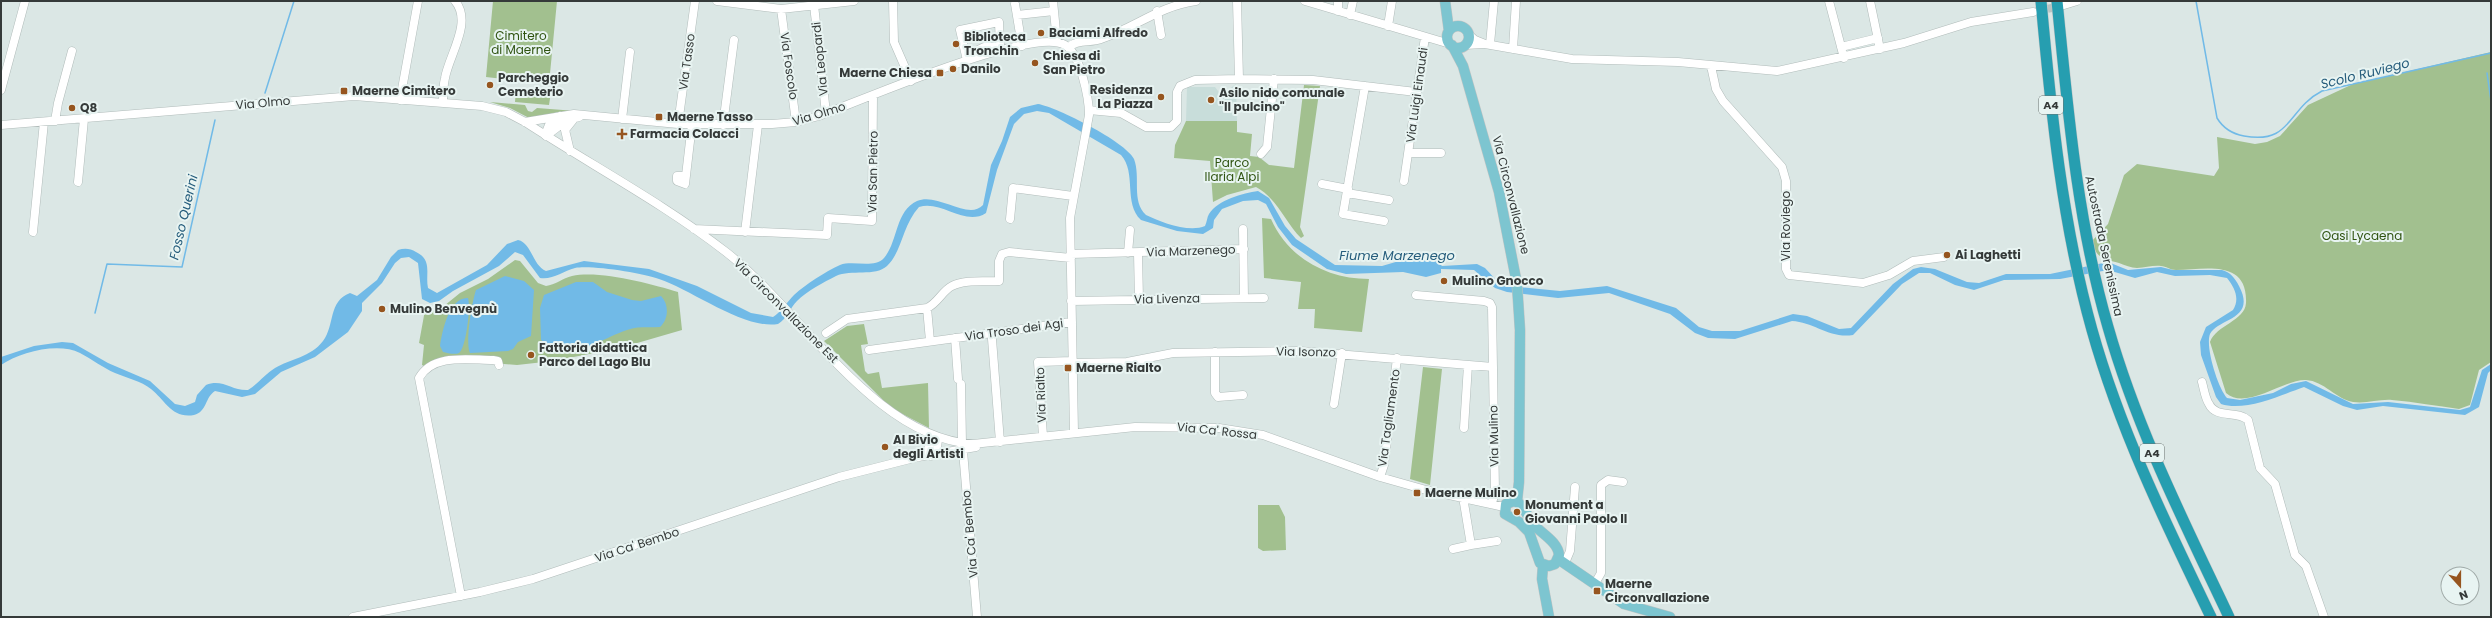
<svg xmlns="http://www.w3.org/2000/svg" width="2492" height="618" viewBox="0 0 2492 618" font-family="Poppins,sans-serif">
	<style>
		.built { fill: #c8ddda }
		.green { fill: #a2c08f }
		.water { fill: #71bae7 }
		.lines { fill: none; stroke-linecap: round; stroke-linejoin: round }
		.stream { stroke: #71bae7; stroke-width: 1.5 }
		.minor-tunnel { stroke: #bac4c3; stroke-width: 8; stroke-dasharray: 8 4; stroke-linecap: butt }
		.minor-casing { stroke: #b1bcba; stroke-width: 9 }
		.major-casing { stroke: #c2c4c4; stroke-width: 11 }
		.highway-casing { stroke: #c2c4c4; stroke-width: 12 }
		.minor { stroke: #fff; stroke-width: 8 }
		.major { stroke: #7dc5d0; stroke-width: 10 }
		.highway { stroke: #269eb0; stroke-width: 11 }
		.poi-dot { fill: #96551f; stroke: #e8f4f2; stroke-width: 1.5 }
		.labels { text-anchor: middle; stroke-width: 4; stroke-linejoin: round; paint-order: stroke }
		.shield { fill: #e8f4f2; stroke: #6b7270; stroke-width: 1 }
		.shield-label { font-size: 11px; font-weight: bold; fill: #353a39 }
		.poi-label { font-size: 12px; font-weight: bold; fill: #353a39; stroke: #e8f4f2; text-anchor: start }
		.park-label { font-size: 12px; fill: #2f5310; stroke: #e8f4f2 }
		.street-label { font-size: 12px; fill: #353a39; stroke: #e8f4f2 }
		.water-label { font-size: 13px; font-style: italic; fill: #265d7c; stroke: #e8f4f2 }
	</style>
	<rect width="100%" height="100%" fill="#dbe7e5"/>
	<path class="built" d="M 1236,84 L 1237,121 L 1186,121 L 1187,87 L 1215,87 L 1221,95 Z"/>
	<path class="green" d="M 493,1 L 557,1 L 549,84 L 486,77 Z
		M 2491,52 L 2491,362 L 2479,370 L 2470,405 L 2459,409 C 2437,406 2415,402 2392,400 C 2379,399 2366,404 2353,402 C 2336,399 2324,381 2306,380 C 2284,379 2246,411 2226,393 L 2210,342 C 2216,325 2245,321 2246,303 C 2248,258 2203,270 2176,270 C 2170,270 2166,266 2161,266 C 2153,265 2145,268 2137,268 C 2131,268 2125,265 2119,263 C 2104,259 2096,259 2092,241 L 2108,224 L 2124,175 L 2137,164 L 2214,176 L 2219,168 L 2217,137 L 2255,144 L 2267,142 L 2280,136 L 2308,105 L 2353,84 Z
		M 1304,85 L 1320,86 L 1300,227 L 1304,236 L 1301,238 C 1285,222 1277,198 1256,187 L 1227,195 L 1213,202 L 1210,161 L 1174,158 L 1175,145 L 1186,121 L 1237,121 L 1237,132 L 1252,134 L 1250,156 L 1259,157 L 1269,165 L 1294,168 Z
		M 516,89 L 528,90 L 528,94 L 537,95 L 538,91 L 551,92 L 549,105 L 515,102 Z
		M 490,102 L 525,105 L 528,111 L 532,112 L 537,108 L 576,111 L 558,112 L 531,119 L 510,108 Z
		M 1262,218 L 1271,219 C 1288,258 1327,279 1369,279 L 1362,332 L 1314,328 L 1315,309 L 1298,309 L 1301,282 L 1264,278 Z
		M 515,260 L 520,261 L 538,283 L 546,286 C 555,285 563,278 572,276 C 600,270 651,284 678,292 L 682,330 L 620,348 L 553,361 L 517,365 L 444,359 L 426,367 L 422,365 L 424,345 L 419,343 L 425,310 L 439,310 L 460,293 L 488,279 Z
		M 864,324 L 868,344 L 861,345 L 865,371 L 868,374 L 879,372 L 882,388 L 928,383 L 929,428 L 891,408 L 824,341 L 847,326 Z
		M 1423,367 L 1442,369 L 1430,485 L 1410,479 Z
		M 1258,505 L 1279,505 L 1285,517 L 1286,550 L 1263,551 L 1258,548 Z"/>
	<path class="water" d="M 1038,104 C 1057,107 1126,142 1134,159 C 1141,177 1131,201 1146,215 C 1160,222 1189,233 1205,226 C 1207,222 1207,217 1209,214 C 1218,200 1243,193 1258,191 L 1269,198 L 1285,226 L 1296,239 L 1335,265 L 1382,266 L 1423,254 L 1434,258 L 1442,266 L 1477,264 L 1485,268 L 1498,282 L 1507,286 L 1560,291 L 1607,286 L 1676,308 L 1699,327 L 1712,331 L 1740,331 L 1793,314 L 1807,316 L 1839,329 L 1851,328 L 1893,284 L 1913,269 L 1921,267 L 1935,269 L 1967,282 L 1979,283 L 2006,274 L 2050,274 L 2108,262 L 2128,270 L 2161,267 L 2173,270 L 2222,270 C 2230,272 2235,278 2239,286 C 2257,320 2218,318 2210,334 C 2205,347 2218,388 2227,398 L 2240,400 L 2273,393 L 2291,384 L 2306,381 L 2353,404 L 2388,402 L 2460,410 L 2470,407 L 2471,404 L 2482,370 L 2491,364 L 2491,370 L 2488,373 L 2479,407 L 2465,415 L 2383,406 L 2357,410 L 2343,406 L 2304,387 C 2281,395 2245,412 2221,404 L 2216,397 L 2201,355 L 2200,342 L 2206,327 L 2233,310 C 2240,299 2235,288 2227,278 L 2210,275 L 2175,276 L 2157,272 L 2135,278 L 2108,270 L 2060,279 L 2004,280 L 1974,290 L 1955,285 L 1930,273 L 1919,273 L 1902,284 L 1853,335 C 1830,339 1814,322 1792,321 L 1735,339 L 1708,338 L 1695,333 L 1670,314 L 1609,293 L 1558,298 L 1507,292 L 1495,288 L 1474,270 L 1441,269 L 1441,273 L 1426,277 L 1403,272 L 1346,274 L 1327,269 L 1292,245 L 1278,227 L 1266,204 L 1258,200 L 1243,201 L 1222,209 L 1214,220 L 1213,228 L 1203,234 L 1177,231 L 1141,220 C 1123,203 1137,173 1121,155 L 1049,113 L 1037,111 L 1024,114 L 1014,124 L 997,170 L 986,213 C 965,227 942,200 919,207 C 902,226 902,252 887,266 C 875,277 851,269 836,276 C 824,282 807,291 797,301 C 790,308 787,319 778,324 C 745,330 692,290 659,279 C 642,273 592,265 575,268 C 563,271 553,280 540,278 L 523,255 L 515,252 L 499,266 L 453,291 L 439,301 L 430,303 L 422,299 L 418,263 L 409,257 L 401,258 L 395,263 L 382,283 L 362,303 L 362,311 L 348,332 L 315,357 L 281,372 L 255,394 L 242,397 L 215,391 C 205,397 207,412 194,415 C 172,419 165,400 151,389 C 141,381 127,378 115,373 C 103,368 92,359 80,353 C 58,342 20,352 1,365 L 1,357 L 34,346 L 62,342 L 73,343 L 108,363 L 150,381 L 175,404 L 185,406 L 195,402 L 197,395 L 206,385 C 222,378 232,391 248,390 C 258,384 265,374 275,368 C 290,359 311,357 323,341 C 335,325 328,301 350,293 L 357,296 L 377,280 L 391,257 L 398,250 C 404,248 410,248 416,252 C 433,260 425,274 428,288 L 437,293 L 487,265 L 507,244 L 518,240 C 532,243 532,265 546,271 L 584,261 L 649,269 L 697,286 L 751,313 L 773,317 C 781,312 787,302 794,295 C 806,284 825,272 840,265 C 853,260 874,269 884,258 C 898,242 895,211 917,201 C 938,192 968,221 983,205 L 991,165 L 1002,141 L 1010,117 L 1021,108 Z
		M 505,276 L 524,281 L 534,290 L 531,336 L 518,342 L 513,349 L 508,351 L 470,353 C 465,344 472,301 476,290 Z
		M 576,282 L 593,282 L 607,292 L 632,300 L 641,301 L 661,296 C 669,304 669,319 660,327 C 649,328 637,326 627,330 C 592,342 579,362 541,340 L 540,308 L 544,295 Z
		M 468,298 C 471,306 466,349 459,353 C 455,355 447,353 443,352 L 440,346 C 442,332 449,297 468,298 Z"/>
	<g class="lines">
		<path class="stream" d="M 2196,1 L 2217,118 C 2223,128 2233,134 2244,136 C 2292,145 2287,109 2322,91 L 2491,53
			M 2487,73 L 2491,101
			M 265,93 L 294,1
			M 95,313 L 107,264 L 182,267 L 215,120"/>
		<path class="minor-tunnel" d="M 2036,11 L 2062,6"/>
		<g class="minor-casing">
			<path id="minor" d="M 717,1 L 781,9 L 854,1
				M 893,1 L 894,42 L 911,81
				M 1053,1 L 1057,42
				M 1237,1 L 1239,79 L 1313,80 L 1416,92
				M 1305,1 L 1450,44
				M 1829,1 L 1844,58
				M 1870,1 L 1880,49
				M 1015,4 L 1022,46
				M 814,5 L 826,113
				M 2064,5 L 2077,1
				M 781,9 L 796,122
				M 1157,11 L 1161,35
				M 1338,11 L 1338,1
				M 1017,15 L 1054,11
				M 1350,15 L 1353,1
				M 999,22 L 1000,47 L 984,47 L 966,56 L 960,30 Z
				M 1388,26 L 1392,1
				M 1468,34 L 1475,40 L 1485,44 L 1572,59 L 1678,62 L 1777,71 L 1904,43 L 1971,22 L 2033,12
				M 1490,44 L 1494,1
				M 1465,45 L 1483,44
				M 1069,47 C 1077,39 1091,43 1101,39 C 1135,28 1159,6 1196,1
				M 1841,47 L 1878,38
				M 1513,49 L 1516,1
				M 1711,66 L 1716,89 L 1723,101 L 1782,167 L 1786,181 L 1786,269 L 1789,275 L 1863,283 L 1889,275 L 1913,261 L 1944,257
				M 1365,86 L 1343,214 L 1384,221
				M 1,90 L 25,1
				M 400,100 L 418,1
				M 443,103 C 443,95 443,86 445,78 C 449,55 473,22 455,1
				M 1089,110 L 1121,113 L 1146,127 L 1171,127 L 1177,121 L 1177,92 L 1180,86 L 1195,80 L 1239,79
				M 622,119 L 630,52
				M 55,121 L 58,103 L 72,51
				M 525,122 L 574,114 L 678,124 L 772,124 L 796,122 L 819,116 C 860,101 1032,26 1065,45 C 1080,53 1089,98 1089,115 L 1070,218 L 1074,432
				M 678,124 L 695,1
				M 1,125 L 354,96 L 482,106 L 506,112 L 525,122 C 591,165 663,203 726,252 C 801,310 874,438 973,444 L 1135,427 L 1219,428 L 1263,435 L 1380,477 L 1426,490 L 1504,507
				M 723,125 L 734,40
				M 545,135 L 549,125 L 560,116
				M 546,136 L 567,120 L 579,117
				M 570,151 L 565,130 L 573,120
				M 1409,153 L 1441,153
				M 1261,154 L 1267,147 L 1274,79
				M 686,176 L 677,176 L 677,181 L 685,184 L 692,124
				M 1404,181 L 1425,37
				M 78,182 L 84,119
				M 1322,184 L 1348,189
				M 1347,193 L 1389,200
				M 1010,219 L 1013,188 L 1073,196
				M 694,229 L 827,235 L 828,218 L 872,221 L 873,95
				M 1243,229 L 1244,298
				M 33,232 L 44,122
				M 745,232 L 758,125
				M 1128,253 L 1130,230
				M 1138,253 L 1139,300
				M 1071,254 L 1244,249
				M 1416,295 L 1484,301 L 1490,303 L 1492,307 L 1495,492 L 1492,503
				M 1071,301 L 1264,298
				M 927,308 C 938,303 942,291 952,286 C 965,279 985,282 999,281 L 999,261 L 1002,254 L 1009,252 L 1071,258
				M 826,333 L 847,319 L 927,308 L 930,341
				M 955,338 L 958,379
				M 992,339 L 1000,442
				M 869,350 L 1072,322
				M 1215,352 L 1215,393 L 1218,397 L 1243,395
				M 1073,363 L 1127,362 L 1173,353 L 1300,351 L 1493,367
				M 2202,382 C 2204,389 2205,398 2209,404 C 2216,419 2237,410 2248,420 L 2260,468 L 2275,484 L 2295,555 L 2306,566 L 2324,617
				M 961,384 L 962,444
				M 1334,404 L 1342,353
				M 1464,428 L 1468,365
				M 1043,436 L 1038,362 L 1073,361
				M 963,451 L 977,617
				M 931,456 L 937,449 L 938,438
				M 919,457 L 927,451 L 933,436
				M 1380,477 L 1384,465 L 1397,358
				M 1471,545 L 1497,541
				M 1453,549 L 1471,545 L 1463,497
				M 1565,563 L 1570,551 L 1575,487
				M 1594,585 L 1601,573 L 1601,485 L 1608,480 L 1623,482
				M 461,596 L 419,378 C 433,353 469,360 493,360 L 498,361 L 499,365
				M 353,617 L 480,592 L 533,579 L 839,477 L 918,457 L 976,447"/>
		</g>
		<g class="major-casing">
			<path id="major" d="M 1445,1 L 1449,31
				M1447 37a11 11 0 1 1 22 0a11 11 0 1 1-22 0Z
				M 1452,45 L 1463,66 L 1499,192 L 1517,284 L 1520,330 L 1519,482 L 1517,501
				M 1514,501 C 1524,503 1527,517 1533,524 C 1542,534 1558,542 1559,555 L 1555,564 L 1549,566 L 1540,563 L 1529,532 L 1519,522 L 1505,514 L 1506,504 Z
				M 1558,559 L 1624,604 L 1670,617
				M 1543,565 L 1542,579 L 1549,617"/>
		</g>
		<g class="highway-casing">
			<path id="highway" d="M 2041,1 C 2051,111 2062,223 2092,330 C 2120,430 2166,524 2211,617
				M 2057,1 C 2068,111 2077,221 2108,327 C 2137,429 2184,522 2229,617"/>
		</g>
		<use href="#minor" class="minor"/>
		<use href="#major" class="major"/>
		<use href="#highway" class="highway"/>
	</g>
	<g class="poi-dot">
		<circle cx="1041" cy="33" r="4"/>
		<circle cx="956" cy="44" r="4"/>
		<circle cx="1035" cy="63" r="4"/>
		<circle cx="953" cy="69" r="4"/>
		<rect x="936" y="69" width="8" height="8" rx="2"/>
		<circle cx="490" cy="85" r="4"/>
		<rect x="340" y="87" width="8" height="8" rx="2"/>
		<circle cx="1161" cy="97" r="4"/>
		<circle cx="1211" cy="100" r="4"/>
		<circle cx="72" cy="108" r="4"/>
		<rect x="655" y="113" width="8" height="8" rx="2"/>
		<path d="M620 128h4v4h4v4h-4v4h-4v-4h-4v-4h4z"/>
		<circle cx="1947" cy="255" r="4"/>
		<circle cx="1444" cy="281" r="4"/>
		<circle cx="382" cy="309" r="4"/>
		<circle cx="531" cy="355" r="4"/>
		<rect x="1064" y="364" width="8" height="8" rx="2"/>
		<circle cx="885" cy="447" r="4"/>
		<rect x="1413" y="489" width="8" height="8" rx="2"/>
		<circle cx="1517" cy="512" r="4"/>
		<rect x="1593" y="587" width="8" height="8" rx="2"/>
	</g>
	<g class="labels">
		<g class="shield">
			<rect x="2039" y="96" width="24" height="18" rx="3"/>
			<rect x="2140" y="444" width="24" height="18" rx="3"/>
		</g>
		<g class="shield-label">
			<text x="2051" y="109">A4</text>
			<text x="2152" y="457">A4</text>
		</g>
		<g class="poi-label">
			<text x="1049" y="37">Baciami Alfredo</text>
			<text x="964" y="41">Biblioteca<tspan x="964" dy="14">Tronchin</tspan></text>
			<text x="1043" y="60">Chiesa di<tspan x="1043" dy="14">San Pietro</tspan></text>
			<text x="961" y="73">Danilo</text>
			<text x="932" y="77" text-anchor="end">Maerne Chiesa</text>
			<text x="498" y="82">Parcheggio<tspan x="498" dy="14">Cemeterio</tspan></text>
			<text x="1153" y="94" text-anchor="end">Residenza<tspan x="1153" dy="14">La Piazza</tspan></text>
			<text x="352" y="95">Maerne Cimitero</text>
			<text x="1219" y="97">Asilo nido comunale<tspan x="1219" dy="14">"Il pulcino"</tspan></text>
			<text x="80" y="112">Q8</text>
			<text x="667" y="121">Maerne Tasso</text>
			<text x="630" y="138">Farmacia Colacci</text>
			<text x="1955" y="259">Ai Laghetti</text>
			<text x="1452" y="285">Mulino Gnocco</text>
			<text x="390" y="313">Mulino Benvegnù</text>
			<text x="539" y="352">Fattoria didattica<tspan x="539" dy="14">Parco del Lago Blu</tspan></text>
			<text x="1076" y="372">Maerne Rialto</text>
			<text x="893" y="444">Al Bivio<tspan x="893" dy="14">degli Artisti</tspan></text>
			<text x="1425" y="497">Maerne Mulino</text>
			<text x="1525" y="509">Monument a<tspan x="1525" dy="14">Giovanni Paolo II</tspan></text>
			<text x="1605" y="588">Maerne<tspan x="1605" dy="14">Circonvallazione</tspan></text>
		</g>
		<g class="park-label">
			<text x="521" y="40">Cimitero<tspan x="521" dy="14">di Maerne</tspan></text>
			<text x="1232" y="167">Parco<tspan x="1232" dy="14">Ilaria Alpi</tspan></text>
			<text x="2362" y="240">Oasi Lycaena</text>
		</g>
		<g class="street-label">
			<text transform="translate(820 59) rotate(-96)" y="4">Via Leopardi</text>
			<text transform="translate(687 62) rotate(-82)" y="4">Via Tasso</text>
			<text transform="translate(789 66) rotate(82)" y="4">Via Foscolo</text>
			<text transform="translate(1417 95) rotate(-82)" y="4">Via Luigi Einaudi</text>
			<text transform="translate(263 103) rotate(-5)" y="4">Via Olmo</text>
			<text transform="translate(819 114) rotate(-17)" y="4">Via Olmo</text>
			<text transform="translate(873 172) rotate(-89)" y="4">Via San Pietro</text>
			<text transform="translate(1511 195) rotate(76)" y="4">Via Circonvallazione</text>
			<text transform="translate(1786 226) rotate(-90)" y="4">Via Roviego</text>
			<text transform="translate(2104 246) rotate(78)" y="4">Autostrada Serenissima</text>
			<text transform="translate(1191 251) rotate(-2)" y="4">Via Marzenego</text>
			<text transform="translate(1167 299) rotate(-1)" y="4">Via Livenza</text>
			<text transform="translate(786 311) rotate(45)" y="4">Via Circonvallazione Est</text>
			<text transform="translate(1014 330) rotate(-8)" y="4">Via Troso dei Agi</text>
			<text transform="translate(1306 352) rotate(1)" y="4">Via Isonzo</text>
			<text transform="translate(1041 395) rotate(-92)" y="4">Via Rialto</text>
			<text transform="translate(1389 418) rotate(-82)" y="4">Via Tagliamento</text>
			<text transform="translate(1217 431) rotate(6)" y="4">Via Ca' Rossa</text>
			<text transform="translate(1494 436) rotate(-91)" y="4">Via Mulino</text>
			<text transform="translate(970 534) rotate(-95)" y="4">Via Ca' Bembo</text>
			<text transform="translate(637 545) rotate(-18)" y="4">Via Ca' Bembo</text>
		</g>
		<g class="water-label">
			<text transform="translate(2365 73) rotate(-14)" y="5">Scolo Ruviego</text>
			<text transform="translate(183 217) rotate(-77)" y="5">Fosso Querini</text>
			<text x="1397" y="260">Fiume Marzenego</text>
		</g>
	</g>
	<rect width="2492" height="618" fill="none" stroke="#353a39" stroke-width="4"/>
	<g transform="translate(2460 586) rotate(159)"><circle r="19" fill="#e8f4f2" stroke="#a0aaa8"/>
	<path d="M0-3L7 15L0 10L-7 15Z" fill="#96551f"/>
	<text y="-6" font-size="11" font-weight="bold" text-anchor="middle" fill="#353a39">N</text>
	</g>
</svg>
